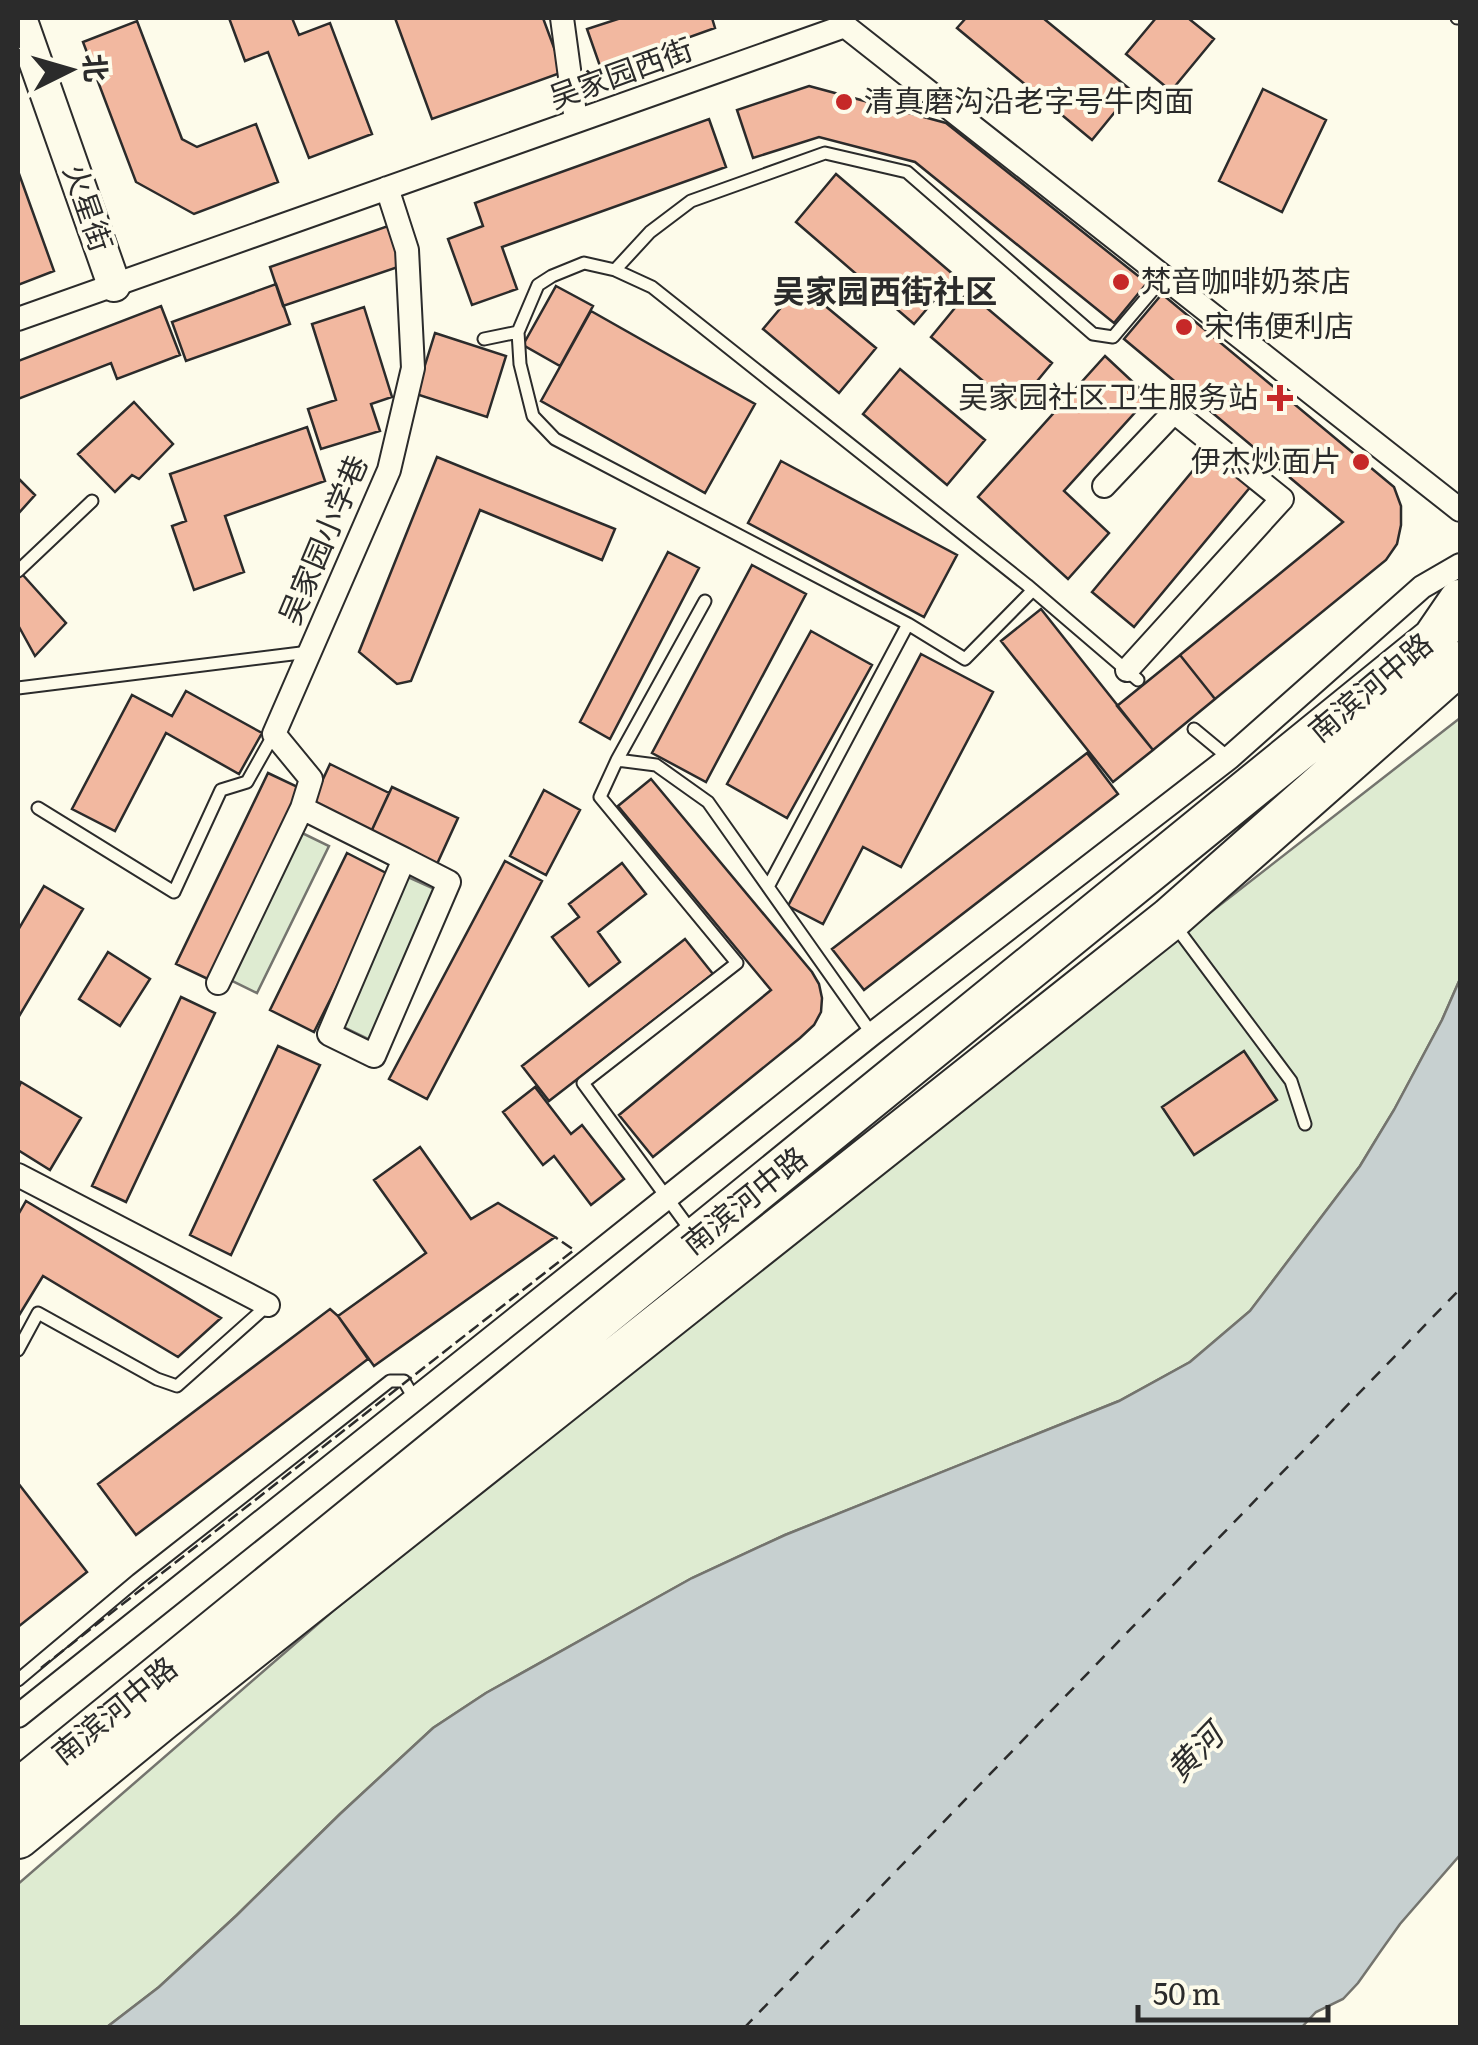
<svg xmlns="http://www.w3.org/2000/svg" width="1478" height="2045" viewBox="0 0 1478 2045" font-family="Literata,'Noto Sans SC',serif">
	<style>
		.green { fill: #deebd1; stroke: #74746e; stroke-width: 2.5 }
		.water { fill: #c7d0d0; stroke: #74746e; stroke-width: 2.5 }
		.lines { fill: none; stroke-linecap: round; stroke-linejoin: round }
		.ferry { stroke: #2b2b2b; stroke-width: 2.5; stroke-dasharray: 12 10; stroke-linecap: butt }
		.building { fill: #f2b8a0; stroke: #2b2b2b; stroke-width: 2.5 }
		.lane-casing { stroke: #2b2b2b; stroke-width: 15 }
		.street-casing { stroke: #2b2b2b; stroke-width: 26 }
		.secondary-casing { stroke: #2b2b2b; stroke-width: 36 }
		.highway-casing { stroke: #2b2b2b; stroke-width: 46 }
		.lane { stroke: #fdfbea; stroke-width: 11 }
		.street { stroke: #fdfbea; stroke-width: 22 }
		.secondary { stroke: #fdfbea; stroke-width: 32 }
		.highway { stroke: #fdfbea; stroke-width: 42 }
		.fence { stroke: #2b2b2b; stroke-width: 2.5; stroke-dasharray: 12 5; stroke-linecap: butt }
		.poi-dot { fill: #c62828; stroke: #fdfbea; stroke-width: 4 }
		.labels { text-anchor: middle; stroke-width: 8; stroke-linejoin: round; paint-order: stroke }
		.street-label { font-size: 30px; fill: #2b2b2b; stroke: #fdfbea }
		.poi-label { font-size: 30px; fill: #2b2b2b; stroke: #fdfbea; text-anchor: start }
		.neighbourhood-label { font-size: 32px; font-weight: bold; fill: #2b2b2b; stroke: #fdfbea }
		.water-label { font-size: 32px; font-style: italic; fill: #2b2b2b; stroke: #fdfbea }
	</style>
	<rect width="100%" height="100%" fill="#fdfbea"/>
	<path class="green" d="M 1460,718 L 1460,979 L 1442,1020 L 1394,1110 L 1360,1166 L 1250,1311 L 1190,1362 L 1119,1401 L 785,1535 L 692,1578 L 486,1693 L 433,1728 L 340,1814 L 237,1915 L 159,1987 L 107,2027 L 18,2027 L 18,1884 L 334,1610 L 1021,1060 Z
		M 298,831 L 329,846 L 257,993 L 226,978 Z
		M 408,877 L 439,891 L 370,1040 L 339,1025 Z"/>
	<path class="water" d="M 1460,979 L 1460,1855 L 1400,1924 L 1358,1983 L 1343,1999 L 1316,2012 L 1301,2028 L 107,2027 L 159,1987 L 237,1915 L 340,1814 L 433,1728 L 486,1693 L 692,1578 L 785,1535 L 1119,1401 L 1190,1362 L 1250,1311 L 1360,1166 L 1394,1110 L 1442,1020 Z"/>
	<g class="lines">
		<path class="ferry" d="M 744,2028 L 1460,1289"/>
	</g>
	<path class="building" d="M 229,18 L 292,18 L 299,35 L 330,23 L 372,134 L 309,158 L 268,52 L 245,61 Z
		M 395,18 L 543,18 L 563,72 L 432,119 Z
		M 621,18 L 712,18 L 715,28 L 601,69 L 587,29 Z
		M 966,18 L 1043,18 L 1132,91 L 1092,140 L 957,28 Z
		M 1156,18 L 1188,18 L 1214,39 L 1171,91 L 1126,54 Z
		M 137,21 L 182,139 L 197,147 L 256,124 L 278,182 L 194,214 L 136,182 L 83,42 Z
		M 809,86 L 946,123 L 1147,283 L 1114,323 L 915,162 L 819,137 L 753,158 L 737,110 Z
		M 1263,89 L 1326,120 L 1282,212 L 1219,181 Z
		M 709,119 L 726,167 L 502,247 L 517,289 L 472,305 L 448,239 L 483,226 L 475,203 Z
		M 18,171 L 54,271 L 18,285 Z
		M 836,174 L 955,276 L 914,324 L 796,222 Z
		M 388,226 L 401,266 L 283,306 L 270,267 Z
		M 276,284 L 290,324 L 186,361 L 172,322 Z
		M 800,285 L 876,348 L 839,393 L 763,329 Z
		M 556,286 L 593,306 L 560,366 L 523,345 Z
		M 968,292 L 1052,363 L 1015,408 L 931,337 Z
		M 1162,294 L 1394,487 L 1401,506 L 1401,525 L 1397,544 L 1386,560 L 1215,699 L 1180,655 L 1343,522 L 1124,339 Z
		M 161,306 L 180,355 L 117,379 L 111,363 L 18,399 L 18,361 Z
		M 364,307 L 392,397 L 371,404 L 380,431 L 321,449 L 308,409 L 336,400 L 312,324 Z
		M 591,311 L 755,404 L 705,493 L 541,401 Z
		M 435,333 L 506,356 L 487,417 L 416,394 Z
		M 1105,356 L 1149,397 L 1064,491 L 1109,533 L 1068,579 L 978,497 Z
		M 900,369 L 985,440 L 947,485 L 863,414 Z
		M 134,402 L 173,444 L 139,479 L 132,475 L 115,492 L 78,454 Z
		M 307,427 L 325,481 L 225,516 L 244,572 L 194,590 L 172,526 L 186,521 L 170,474 Z
		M 1210,450 L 1252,485 L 1134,627 L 1092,592 Z
		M 437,457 L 615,529 L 602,560 L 480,510 L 411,681 L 397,684 L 359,652 Z
		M 781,461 L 957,555 L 924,617 L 748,523 Z
		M 18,478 L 35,495 L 18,514 Z
		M 668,552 L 699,568 L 610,739 L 580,722 Z
		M 752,565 L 806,594 L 706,782 L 652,753 Z
		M 22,574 L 66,623 L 35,656 L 18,625 L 18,579 Z
		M 1041,609 L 1153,750 L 1113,782 L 1001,641 Z
		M 811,631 L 872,665 L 787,818 L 727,784 Z
		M 921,654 L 993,692 L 901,867 L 863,847 L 823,924 L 788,906 Z
		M 1180,655 L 1215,699 L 1153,750 L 1117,706 Z
		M 186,691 L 262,733 L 239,774 L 166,733 L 115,831 L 72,809 L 132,695 L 172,716 Z
		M 1087,753 L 1118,794 L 864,990 L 832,949 Z
		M 330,764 L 389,793 L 371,832 L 312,803 Z
		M 268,773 L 302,789 L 210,980 L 176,964 Z
		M 651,779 L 812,972 L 819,984 L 822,998 L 821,1012 L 814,1025 L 800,1038 L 653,1157 L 619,1115 L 771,990 L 618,806 Z
		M 392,787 L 458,818 L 437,864 L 371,832 Z
		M 544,790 L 580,810 L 546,875 L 510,856 Z
		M 347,853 L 392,876 L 314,1032 L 270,1010 Z
		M 505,861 L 542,881 L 427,1099 L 389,1079 Z
		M 622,863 L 646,894 L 598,932 L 620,962 L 589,986 L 552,937 L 579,917 L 569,904 Z
		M 44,886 L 83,909 L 18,1018 L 18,930 Z
		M 685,939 L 713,974 L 549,1101 L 522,1066 Z
		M 108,952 L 150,979 L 120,1026 L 79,999 Z
		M 181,997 L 215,1013 L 126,1202 L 92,1186 Z
		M 278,1046 L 320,1065 L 231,1255 L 190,1235 Z
		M 1244,1051 L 1277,1100 L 1194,1155 L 1162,1107 Z
		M 21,1082 L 81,1118 L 50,1170 L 18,1150 L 18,1089 Z
		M 535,1087 L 571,1134 L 582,1125 L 624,1179 L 591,1205 L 554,1156 L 543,1165 L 503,1112 Z
		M 420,1147 L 471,1219 L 498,1203 L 555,1237 L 374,1366 L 338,1316 L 426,1253 L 374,1180 Z
		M 26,1201 L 221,1318 L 178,1357 L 43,1276 L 18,1317 L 18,1215 Z
		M 330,1309 L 338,1316 L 368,1359 L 136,1535 L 98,1484 Z
		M 18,1483 L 87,1572 L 18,1627 Z"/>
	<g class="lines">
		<g class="lane-casing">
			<path id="lane" d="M 1457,18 L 1460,18
				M 615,270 L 650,232 L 691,201 L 825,153 L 907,172 L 1093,334 L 1113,337 L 1164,277
				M 484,339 L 518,332
				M 18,571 L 92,501
				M 1033,590 L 965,659 L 908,624 L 555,439 L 533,416 L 520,364 L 518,332 L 538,285 L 552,276 L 584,263 L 615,270 L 652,287 L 1027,585 L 1138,680
				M 18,688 L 309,652
				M 1194,729 L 1229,758
				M 617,760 L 705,601
				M 38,808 L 174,892 L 221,790 L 247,782 L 274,734
				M 768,887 L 908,624
				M 1176,927 L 1291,1081 L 1305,1124
				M 692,1232 L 583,1083 L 737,963 L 600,797 L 617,760 L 656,765 L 708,802 L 872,1034
				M 18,1350 L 38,1313 L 157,1379 L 177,1386 L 268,1305
				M 18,1680 L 137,1580 L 390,1381 L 404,1381 L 415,1400"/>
		</g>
		<g class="street-casing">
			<path id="street" d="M 562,18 L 576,121
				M 387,188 L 407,250 L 413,368 L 389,470 L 274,734 L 311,779 L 302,808 L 404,859
				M 18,319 L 845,26 L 1460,510
				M 1104,486 L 1174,412 L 1282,499 L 1127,670
				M 404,859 L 449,882 L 374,1056 L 329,1034 Z
				M 218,983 L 302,808
				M 18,1175 L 268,1305
				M 18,1716 L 872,1034 L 1229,758 L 1422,587 L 1460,565"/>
		</g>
		<g class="secondary-casing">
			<path id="secondary" d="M 20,18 L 114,285"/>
		</g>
		<g class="highway-casing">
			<path id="highway" d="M 18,1791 L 1434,639 L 1460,601
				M 18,1837 L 162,1719 L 1170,919 L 1460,663"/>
		</g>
		<use href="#lane" class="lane"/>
		<use href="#street" class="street"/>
		<use href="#secondary" class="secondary"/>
		<use href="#highway" class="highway"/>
		<path class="fence" d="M 41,1668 L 574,1250 L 555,1237"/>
	</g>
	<g class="poi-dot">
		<circle cx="844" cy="102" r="10"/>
		<circle cx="1121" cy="282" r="10"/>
		<circle cx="1184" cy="327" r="10"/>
		<path d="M1275 383h10v10h10v10h-10v10h-10v-10h-10v-10h10z"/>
		<circle cx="1361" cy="462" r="10"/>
	</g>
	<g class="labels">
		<g class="street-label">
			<text transform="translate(621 74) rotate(-20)" y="10">吴家园西街</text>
			<text transform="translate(87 208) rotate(71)" y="10">火星街</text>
			<text transform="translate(324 540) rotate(-67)" y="10">吴家园小学巷</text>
			<text transform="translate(1371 688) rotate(-40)" y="10">南滨河中路</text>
			<text transform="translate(745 1201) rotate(-39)" y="10">南滨河中路</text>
			<text transform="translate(115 1711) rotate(-39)" y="10">南滨河中路</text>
		</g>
		<g class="poi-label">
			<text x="864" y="112">清真磨沟沿老字号牛肉面</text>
			<text x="1141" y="292">梵音咖啡奶茶店</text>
			<text x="1204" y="337">宋伟便利店</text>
			<text x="1258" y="408" text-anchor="end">吴家园社区卫生服务站</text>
			<text x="1341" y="472" text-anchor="end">伊杰炒面片</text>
		</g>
		<g class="neighbourhood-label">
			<text x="885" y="303">吴家园西街社区</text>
		</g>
		<g class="water-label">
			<text transform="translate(1195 1753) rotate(-46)" y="11">黄河</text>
		</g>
	</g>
	<rect width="1478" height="2045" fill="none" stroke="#2b2b2b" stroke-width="40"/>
	<g transform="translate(70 70) rotate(85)" stroke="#fdfbea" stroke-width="8" paint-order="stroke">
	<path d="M0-8L18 38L0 25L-18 38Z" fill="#2b2b2b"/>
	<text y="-15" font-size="28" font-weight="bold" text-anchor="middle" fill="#2b2b2b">北</text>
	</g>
	<path d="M1138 2005v15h190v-15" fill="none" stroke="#2b2b2b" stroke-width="5"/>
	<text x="1153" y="2005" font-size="30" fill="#2b2b2b" stroke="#fdfbea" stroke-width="8" paint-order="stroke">50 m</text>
</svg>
